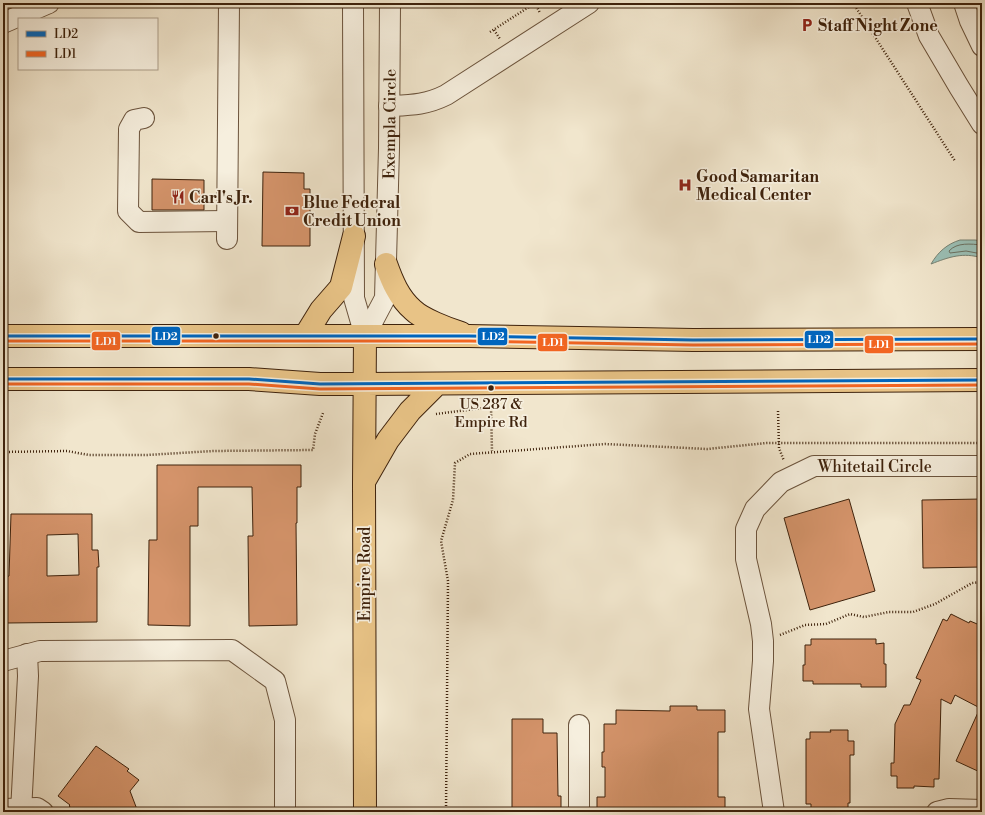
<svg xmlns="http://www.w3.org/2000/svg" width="985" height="815" viewBox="0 0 985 815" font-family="'Libre Bodoni',serif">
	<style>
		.water { fill: #9bc0b6; stroke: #768172 }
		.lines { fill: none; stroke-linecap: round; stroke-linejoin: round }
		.shore { stroke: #6c7161; stroke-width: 1 }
		.building { fill: #d5946b; stroke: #3e220c; fill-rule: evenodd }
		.minor-casing { stroke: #6b533c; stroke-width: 22 }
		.major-casing { stroke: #3e220c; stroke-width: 24 }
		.path { stroke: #3e220c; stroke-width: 2.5; stroke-dasharray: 1 2; stroke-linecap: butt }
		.minor { stroke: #f6efde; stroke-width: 20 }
		.major { stroke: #e8c386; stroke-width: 22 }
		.bus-1-casing { stroke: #f6efde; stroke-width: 6 }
		.bus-2-casing { stroke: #f6efde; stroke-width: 6 }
		.bus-1 { stroke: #0065bd; stroke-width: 3 }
		.bus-2 { stroke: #f26522; stroke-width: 3 }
		.bus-dot { fill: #3e220c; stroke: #f6efde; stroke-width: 1.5 }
		.labels { text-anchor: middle; stroke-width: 3.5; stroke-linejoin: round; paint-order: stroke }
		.bus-label { font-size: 15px; fill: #3e220c; stroke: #f6efde }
		.poi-label { font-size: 16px; font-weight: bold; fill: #3e220c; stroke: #f6efde; text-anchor: start }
		.street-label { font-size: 16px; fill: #3e220c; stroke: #f6efde }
		.line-badge { stroke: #f6efde; stroke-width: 1.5 }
		.badge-label { font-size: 11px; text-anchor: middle; font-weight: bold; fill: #fff }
	</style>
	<rect width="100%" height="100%" fill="#f1e6cd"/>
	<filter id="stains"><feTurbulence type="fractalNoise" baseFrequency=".005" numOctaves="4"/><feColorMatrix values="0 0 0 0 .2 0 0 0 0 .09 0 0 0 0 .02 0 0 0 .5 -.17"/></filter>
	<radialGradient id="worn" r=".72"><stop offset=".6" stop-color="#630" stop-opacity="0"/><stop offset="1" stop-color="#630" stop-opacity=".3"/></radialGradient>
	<path class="water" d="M 960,240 L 975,240 L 982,241 L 982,258 C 963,252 949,257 931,264 C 938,252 947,244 960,240 Z"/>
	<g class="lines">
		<path class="shore" d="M 982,245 C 971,244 957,242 949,251 L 950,253 L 966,251 L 982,254"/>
	</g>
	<path class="building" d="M 263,172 L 304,173 L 304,189 L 310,189 L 310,246 L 262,246 Z
		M 152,179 L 204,180 L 204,210 L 152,210 Z
		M 157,465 L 301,465 L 301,487 L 297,487 L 297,523 L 296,523 L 297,625 L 249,626 L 248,536 L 253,536 L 252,487 L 198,487 L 198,526 L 190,526 L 190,626 L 148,625 L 149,540 L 157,540 Z
		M 849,499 L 875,591 L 810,610 L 784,518 Z
		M 982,499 L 982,567 L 923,568 L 922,500 Z
		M 11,514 L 92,514 L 92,550 L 98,550 L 99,567 L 97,567 L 97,622 L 7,623 L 6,577 L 9,576 ZM 78,534 L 79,575 L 47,576 L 47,535 Z
		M 951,614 L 969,623 L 970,621 L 982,626 L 982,773 L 956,761 L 980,708 L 955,695 L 951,704 L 941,699 L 939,779 L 934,779 L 934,787 L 914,786 L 914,788 L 897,788 L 897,776 L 891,776 L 891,763 L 894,763 L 895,724 L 904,705 L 910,705 L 921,680 L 916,678 L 943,619 L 947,621 Z
		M 811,639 L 876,639 L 876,644 L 884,643 L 884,664 L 886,664 L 886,687 L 861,687 L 861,684 L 813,684 L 813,681 L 803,681 L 803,665 L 805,665 L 805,645 L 811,645 Z
		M 670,706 L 697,706 L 697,710 L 725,710 L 725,732 L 718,732 L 718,797 L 725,797 L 725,812 L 597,812 L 597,797 L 605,797 L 605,767 L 602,767 L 602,752 L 604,752 L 604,724 L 616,724 L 616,710 L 670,711 Z
		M 512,719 L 543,719 L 543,733 L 557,733 L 558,796 L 561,796 L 561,812 L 513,812 L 513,809 L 512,809 Z
		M 830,730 L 848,730 L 848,741 L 854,741 L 854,755 L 850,755 L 850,803 L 848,803 L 848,812 L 811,811 L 811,804 L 806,804 L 806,739 L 810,739 L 810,732 L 831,732 Z
		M 96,746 L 129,769 L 127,771 L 139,780 L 130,791 L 138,812 L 76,812 L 69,806 L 70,805 L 58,796 Z"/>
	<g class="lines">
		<g class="minor-casing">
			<g id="minor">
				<path d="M 353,3 L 354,298 L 365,336"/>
				<path d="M 917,3 L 929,36 L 959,87 L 982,124"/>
				<path d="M 964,3 L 970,21 L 982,46"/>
				<path d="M 3,23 L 49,3"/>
				<path d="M 389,106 C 411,105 426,105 446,95 L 589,3"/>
				<path d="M 144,118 L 134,120 L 129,129 L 128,211 L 139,222 L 227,221"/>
				<path d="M 227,239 L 229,3"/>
				<path id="s1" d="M 365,336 L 385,298 L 389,148 L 390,3"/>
				<path d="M 3,661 L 40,651 L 232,650 L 275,681 L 285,720 L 285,812"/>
				<path d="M 3,809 L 37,808 L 43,812"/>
				<path d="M 21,812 L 28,676 L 27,654"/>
				<path d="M 579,812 L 579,725"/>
				<path id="s2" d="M 774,812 L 759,709 L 763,661 L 763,641 L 761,624 L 746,559 L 746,529 L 755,509 L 781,482 L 814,466 L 982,466"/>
				<path d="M 937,812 L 949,809 L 982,810"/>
			</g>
		</g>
		<g class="major-casing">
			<path id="major" d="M 386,264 C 392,281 399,298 413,310 C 422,319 448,329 461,333
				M 3,336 L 469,336 L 693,340 L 982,339
				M 305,336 L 321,310 L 341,287 L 354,236
				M 3,379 L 249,379 L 320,384 L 365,384 L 982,380
				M 365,480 L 388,440 L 410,411 L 437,384
				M 365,812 L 364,483 L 365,336"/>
		</g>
		<path class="path" d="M 535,3 L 540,13
			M 853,3 L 955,161
			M 494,30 L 500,39
			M 490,32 L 535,3
			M 778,411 L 779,448 L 784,461
			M 436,414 L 491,407 L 492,451
			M 3,452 L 67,451 L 89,455 L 147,455 L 213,451 L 313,450 L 315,434 L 323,413
			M 780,635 L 805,625 L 826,624 L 850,614 L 864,617 L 889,612 L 913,612 L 935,604 L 972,583 L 982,582
			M 446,812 L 448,581 L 441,541 L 453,500 L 455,463 L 470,454 L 605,444 L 707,449 L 767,443 L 982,443"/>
		<use href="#minor" class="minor"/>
		<use href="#major" class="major"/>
		<g class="bus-1-casing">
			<path id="bus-1" d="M 3,336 L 469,336 L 693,340 L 982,339
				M 3,379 L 249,379 L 320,384 L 982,380"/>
		</g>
		<g class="bus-2-casing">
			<path id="bus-2" d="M 3,341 L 469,341 L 693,345 L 982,344
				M 3,384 L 249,384 L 320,389 L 982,385"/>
		</g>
		<use href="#bus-1" class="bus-1"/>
		<use href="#bus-2" class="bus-2"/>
	</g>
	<defs>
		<g id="parking-bare" transform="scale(1.08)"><path d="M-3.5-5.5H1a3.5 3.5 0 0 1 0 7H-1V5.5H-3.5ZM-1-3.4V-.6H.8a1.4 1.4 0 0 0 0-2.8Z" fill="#8f2418" stroke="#f6efde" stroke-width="2.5" paint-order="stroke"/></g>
		<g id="hospital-bare" transform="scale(1.08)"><path d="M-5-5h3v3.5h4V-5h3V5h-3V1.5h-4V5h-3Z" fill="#8f2418" stroke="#f6efde" stroke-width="2.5" paint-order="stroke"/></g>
		<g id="restaurant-bare" transform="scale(1.08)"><path d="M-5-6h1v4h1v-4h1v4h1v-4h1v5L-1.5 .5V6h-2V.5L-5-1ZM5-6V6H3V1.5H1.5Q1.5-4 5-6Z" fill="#8f2418" stroke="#f6efde" stroke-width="2.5" paint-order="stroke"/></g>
		<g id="bank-bare" transform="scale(1.08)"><path d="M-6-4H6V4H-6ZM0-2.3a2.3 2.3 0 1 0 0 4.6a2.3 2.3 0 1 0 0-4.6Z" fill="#8f2418" stroke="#f6efde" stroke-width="2.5" paint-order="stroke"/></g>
	</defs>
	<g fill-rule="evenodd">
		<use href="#parking-bare" x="807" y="25"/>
		<use href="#hospital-bare" x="685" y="185"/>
		<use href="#restaurant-bare" x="178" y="197"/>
		<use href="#bank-bare" x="292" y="211"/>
	</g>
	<g class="bus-dot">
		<circle cx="216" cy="336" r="3.5"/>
		<circle cx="491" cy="388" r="3.5"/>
	</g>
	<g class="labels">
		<g class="bus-label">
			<text x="491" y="409">US 287 &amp;<tspan x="491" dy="18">Empire Rd</tspan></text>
		</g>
		<g class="poi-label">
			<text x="818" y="31">Staff Night Zone</text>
			<text x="696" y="182">Good Samaritan<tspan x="696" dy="18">Medical Center</tspan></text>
			<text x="189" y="203">Carl's Jr.</text>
			<text x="303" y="208">Blue Federal<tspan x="303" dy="18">Credit Union</tspan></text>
		</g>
		<g class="street-label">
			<text dy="6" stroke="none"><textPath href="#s1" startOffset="217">Exempla Circle</textPath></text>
			<text dy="6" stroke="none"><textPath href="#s2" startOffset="443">Whitetail Circle</textPath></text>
			<text transform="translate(364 574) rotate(-90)" y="6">Empire Road</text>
		</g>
	</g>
	<g class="line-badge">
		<rect x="151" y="326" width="30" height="20" rx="4" fill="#0065bd"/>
		<rect x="477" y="327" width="31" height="19" rx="4" fill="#0065bd"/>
		<rect x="804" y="330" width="30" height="19" rx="4" fill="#0065bd"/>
		<rect x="91" y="331" width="30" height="20" rx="4" fill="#f26522"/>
		<rect x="537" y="333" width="31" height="19" rx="4" fill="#f26522"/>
		<rect x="864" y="335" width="30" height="19" rx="4" fill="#f26522"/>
	</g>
	<g class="badge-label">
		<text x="166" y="340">LD2</text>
		<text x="493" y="340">LD2</text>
		<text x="819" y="343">LD2</text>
		<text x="106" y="345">LD1</text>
		<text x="553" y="346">LD1</text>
		<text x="879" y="348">LD1</text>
	</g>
	<rect width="985" height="815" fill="none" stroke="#f1e6cd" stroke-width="16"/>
	<rect x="4" y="4" width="977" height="807" fill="none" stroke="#3e220c" stroke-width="2"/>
	<rect x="8" y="8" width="969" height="799" fill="none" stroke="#3e220c"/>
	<rect x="18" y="18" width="140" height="52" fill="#f6efde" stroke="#ac9d8a"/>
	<rect x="26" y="31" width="20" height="6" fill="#0065bd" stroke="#ac9d8a"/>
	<text x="54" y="38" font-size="12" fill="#3e220c">LD2</text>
	<rect x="26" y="51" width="20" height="6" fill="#f26522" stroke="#ac9d8a"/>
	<text x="54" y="58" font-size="12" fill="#3e220c">LD1</text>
	<rect width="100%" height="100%" filter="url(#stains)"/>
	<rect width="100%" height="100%" fill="url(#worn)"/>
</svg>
